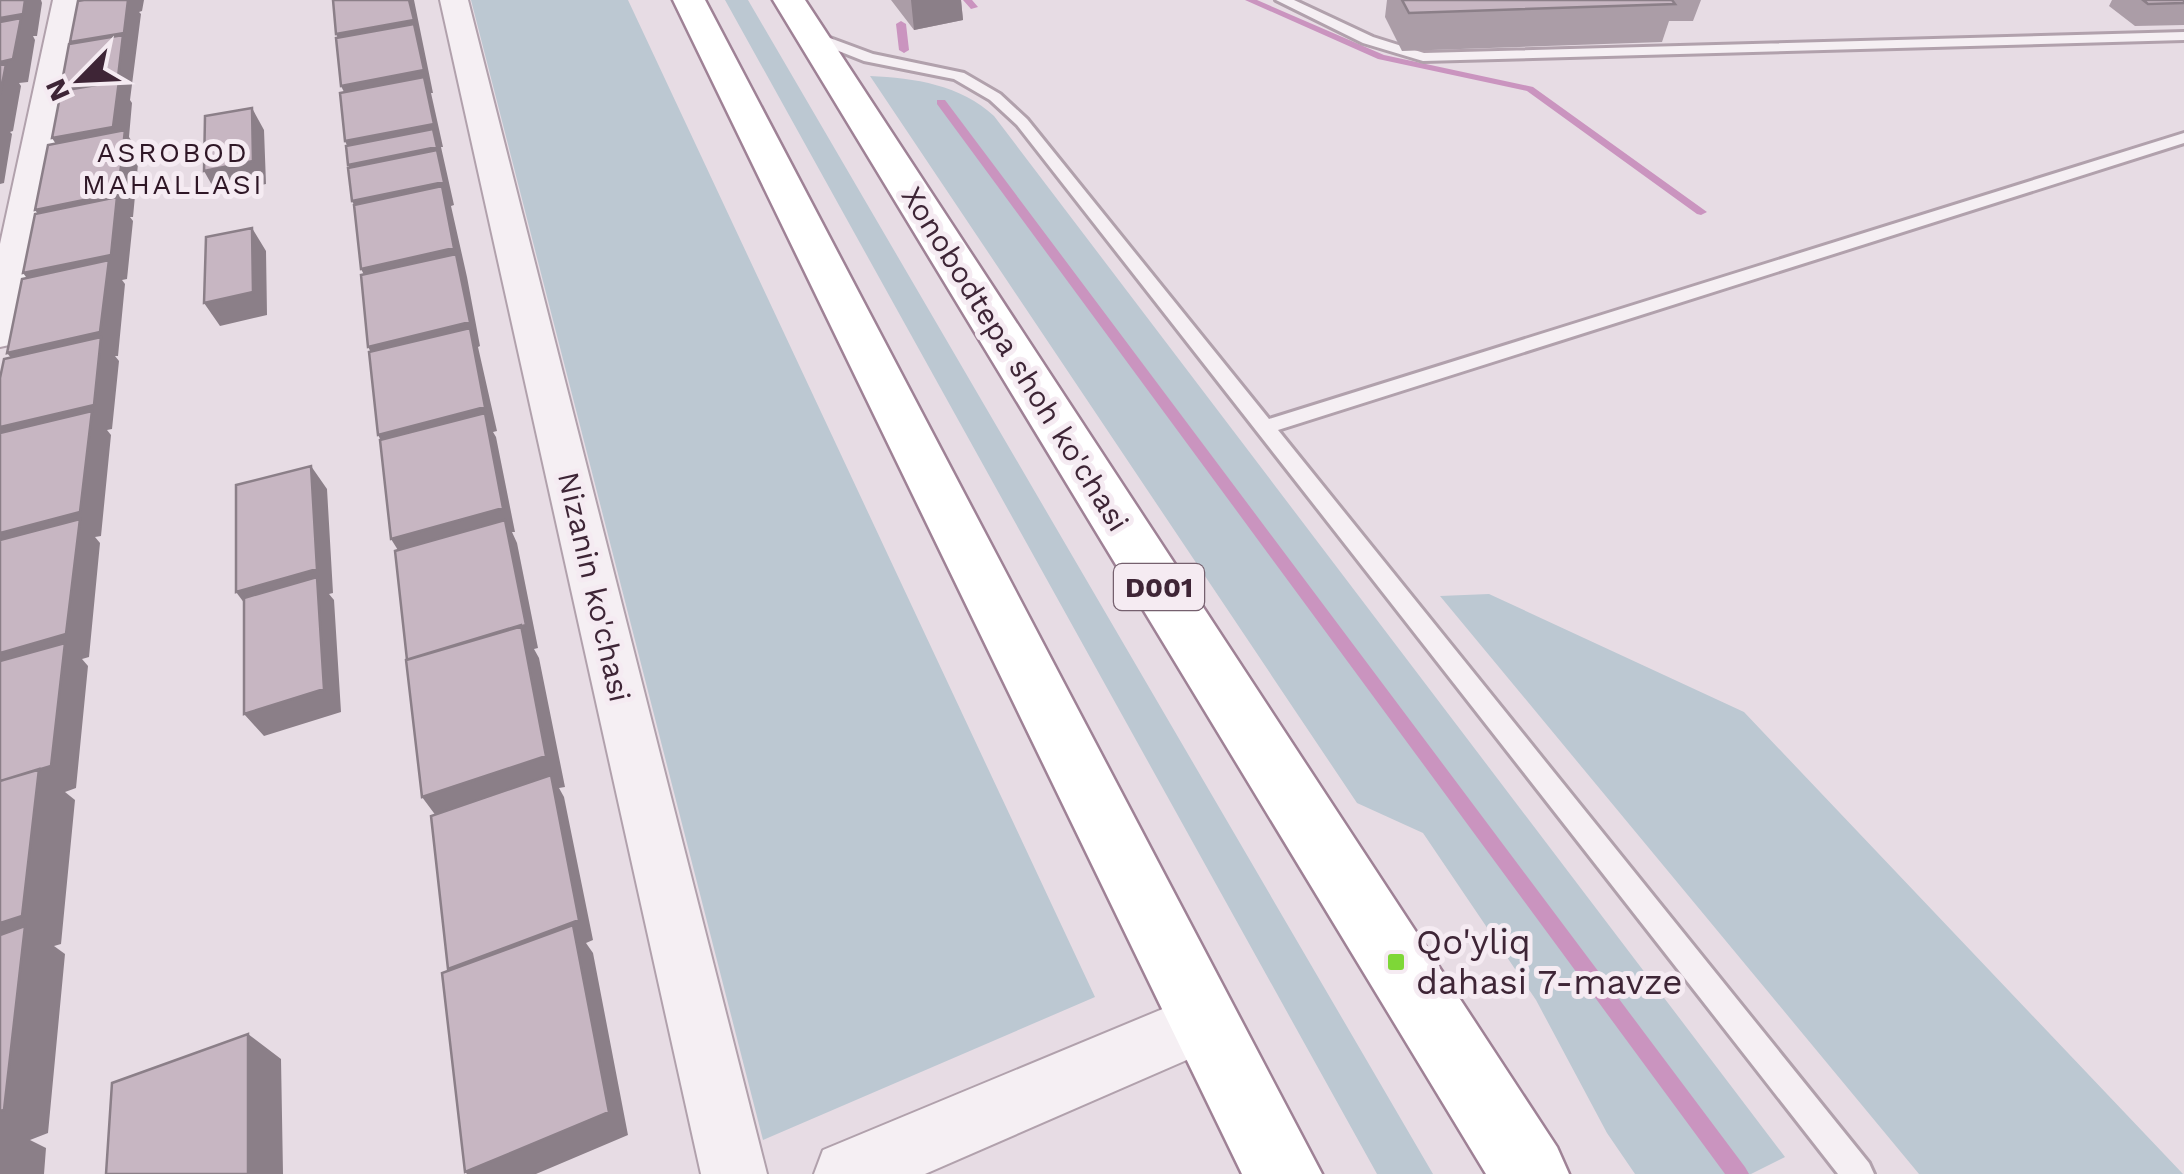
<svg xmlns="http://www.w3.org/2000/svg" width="2184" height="1174" viewBox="0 0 2184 1174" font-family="'Work Sans',sans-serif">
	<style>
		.green { fill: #bcc8d2 }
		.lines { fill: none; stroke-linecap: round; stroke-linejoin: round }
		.stream { fill: #ca94bf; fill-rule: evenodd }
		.service-casing { stroke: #b1a1ac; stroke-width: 6 }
		.minor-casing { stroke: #b1a1ac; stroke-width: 4 }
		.trunk-casing { stroke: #9f8296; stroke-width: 5 }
		.service { fill: #f5eff3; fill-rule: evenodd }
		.minor { fill: #f5eff3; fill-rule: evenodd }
		.trunk { fill: #fff; fill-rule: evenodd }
		.wall { fill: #ab9da7 }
		.shaded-wall { fill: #8b7f88 }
		.building { fill: #c7b6c2; stroke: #8b7f88; stroke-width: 2.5 }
		.poi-dot { fill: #7ed737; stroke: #f5ebf2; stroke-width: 4 }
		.labels { text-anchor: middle; stroke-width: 10; stroke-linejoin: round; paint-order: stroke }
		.far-neighbourhood-label { font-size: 28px; letter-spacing: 2.5px; fill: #2f1726; stroke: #f5ebf2 }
		.shield { fill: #f5ebf2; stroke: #75606e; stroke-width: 2.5 }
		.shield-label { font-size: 28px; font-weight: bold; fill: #3e2536 }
		.street-label { font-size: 30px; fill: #3e2536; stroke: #f5ebf2 }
		.near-poi-label { font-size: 35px; fill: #3e2536; stroke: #f5ebf2; text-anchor: start }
	</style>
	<rect width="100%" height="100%" fill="#e7dce4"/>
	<path class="green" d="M 471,0 L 628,0 L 1095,997 L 763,1140 Z
		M 725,0 L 748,0 L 1433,1174 L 1377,1174 Z
		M 870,76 C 915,78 961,85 994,116 L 1785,1157 L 1751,1174 L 1635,1174 L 1607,1133 L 1536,1000 L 1423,833 L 1357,803 Z
		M 1489,594 L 1744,712 L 2183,1174 L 1919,1174 L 1440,596 Z"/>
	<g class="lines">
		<path class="stream" d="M 963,0 L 972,0 L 978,7 L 971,9 Z
			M 1245,0 L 1257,0 L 1384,55 L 1533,87 L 1707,212 L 1701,215 L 1697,214 L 1527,91 L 1378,59 Z
			M 901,21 L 906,24 L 909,50 L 904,53 L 899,50 L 896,24 Z
			M 937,100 L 945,100 L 1745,1167 L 1749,1174 L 1725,1174 L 937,104 Z"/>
		<g class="service-casing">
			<path id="service" d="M 1276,0 L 1294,0 L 1373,37 L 1424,53 L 2184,32 L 2184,40 L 1423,61 L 1363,43 Z
				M 811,31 L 873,54 L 964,73 L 1000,94 L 1027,119 L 1269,419 L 2184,133 L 2184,143 L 1278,430 L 1869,1163 L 1874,1174 L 1838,1174 L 1017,125 L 990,100 L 954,79 L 864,61 L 806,38 L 804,35 Z"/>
		</g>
		<g class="minor-casing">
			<path id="minor" d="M 53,0 L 81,0 L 20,335 L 14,344 L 0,347 L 0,244 Z
				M 440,0 L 468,0 L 767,1174 L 701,1174 Z
				M 1206,991 L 1228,1000 L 1237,1021 L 1228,1042 L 925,1174 L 814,1174 L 823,1150 Z"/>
		</g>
		<g class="trunk-casing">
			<path id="trunk" d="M 673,0 L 705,0 L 1322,1174 L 1242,1174 Z
				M 773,0 L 805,0 L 1557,1147 L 1569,1174 L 1486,1174 Z"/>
		</g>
		<use href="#service" class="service"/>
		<use href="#minor" class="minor"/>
		<use href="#trunk" class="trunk"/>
	</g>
	<path class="wall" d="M 891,0 L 961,0 L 963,20 L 914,30 Z
		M 1387,0 L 1701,0 L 1693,21 L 1669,21 L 1662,42 L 1402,51 L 1385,17 Z
		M 2112,0 L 2184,0 L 2184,25 L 2135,26 L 2109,6 Z"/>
	<path class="shaded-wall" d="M 0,0 L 41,0 L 42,3 L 37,36 L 33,36 L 35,40 L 28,82 L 19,83 L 21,86 L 13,131 L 10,132 L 12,134 L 4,183 L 0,184 Z
		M 81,0 L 144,0 L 142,11 L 139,12 L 141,14 L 130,100 L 132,103 L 129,137 L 139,153 L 133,217 L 130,217 L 133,221 L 127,279 L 122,280 L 125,284 L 118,356 L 115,356 L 119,361 L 112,429 L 107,430 L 111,435 L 101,536 L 95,537 L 100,543 L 89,657 L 82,659 L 88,666 L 76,788 L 65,792 L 75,800 L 61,944 L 54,946 L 65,954 L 48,1133 L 30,1140 L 46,1148 L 44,1174 L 0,1174 L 0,427 L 27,377 L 7,353 L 41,297 L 23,273 L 52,233 L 35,210 L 67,161 L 52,138 L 76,109 L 61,87 L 84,64 L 70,42 Z
		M 335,0 L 414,0 L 433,93 L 431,93 L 443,147 L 441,147 L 454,205 L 451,206 L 467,277 L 480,346 L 478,347 L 497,431 L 493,432 L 496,437 L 515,532 L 512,532 L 517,543 L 538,648 L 534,649 L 539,658 L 565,787 L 559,788 L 564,797 L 593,940 L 586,943 L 593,953 L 628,1135 L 536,1174 L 467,1174 L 465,1172 L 466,988 L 448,969 L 445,828 L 422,797 L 406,563 L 391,539 L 391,459 L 378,435 L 381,370 L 368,347 L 373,292 L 361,269 L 364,225 L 352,201 L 359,188 L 348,165 L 355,163 L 345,141 L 352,108 L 341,86 L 346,56 L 336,34 Z
		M 911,0 L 961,0 L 963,20 L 914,30 Z
		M 252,108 L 264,130 L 266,184 L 217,194 L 204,171 Z
		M 252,228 L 266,251 L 267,315 L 220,326 L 204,303 Z
		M 311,466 L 327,489 L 333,593 L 329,594 L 334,600 L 341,712 L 264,736 L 244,714 L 254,616 L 236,592 Z
		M 248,1034 L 281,1059 L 283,1174 L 248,1174 Z"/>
	<path class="building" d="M 0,0 L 25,0 L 23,14 L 0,18 Z
		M 84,0 L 128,0 L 124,33 L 70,42 L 78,1 Z
		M 333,0 L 409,0 L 414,20 L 336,34 Z
		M 1402,0 L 1672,0 L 1675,4 L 1409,13 Z
		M 2143,0 L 2184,0 L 2184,3 L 2148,4 Z
		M 21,18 L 13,59 L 0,62 L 0,22 Z
		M 414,24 L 424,70 L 341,86 L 336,38 Z
		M 123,35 L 118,77 L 61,87 L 69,44 Z
		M 6,64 L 0,95 L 0,65 Z
		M 424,77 L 434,124 L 345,141 L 340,93 Z
		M 119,81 L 113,127 L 52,138 L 61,91 Z
		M 252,108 L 253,161 L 204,171 L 205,116 Z
		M 433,129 L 437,147 L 348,165 L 346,146 Z
		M 125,130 L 118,193 L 35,210 L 48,145 Z
		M 437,150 L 444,182 L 352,201 L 348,168 Z
		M 442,186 L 454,248 L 361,269 L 354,205 Z
		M 117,197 L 111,255 L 23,273 L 35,214 Z
		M 252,228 L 253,292 L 204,303 L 206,237 Z
		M 456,254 L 470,322 L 368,347 L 361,275 Z
		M 109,260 L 100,332 L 7,353 L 22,279 Z
		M 470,328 L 485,407 L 378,435 L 369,352 Z
		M 101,337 L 94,405 L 0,427 L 0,378 L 4,359 Z
		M 92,411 L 80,512 L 0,533 L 0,433 Z
		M 485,413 L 503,508 L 391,539 L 380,440 Z
		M 311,466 L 317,569 L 236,592 L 236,485 Z
		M 80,519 L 66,634 L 0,653 L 0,540 Z
		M 505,520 L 526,625 L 407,660 L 395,551 Z
		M 317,577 L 324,689 L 244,714 L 244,598 Z
		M 521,625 L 546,756 L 422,797 L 406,660 Z
		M 65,643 L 51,766 L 0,781 L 0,661 Z
		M 39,769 L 22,916 L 0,923 L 0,781 Z
		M 551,775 L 579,920 L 448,969 L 431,816 Z
		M 573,925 L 609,1112 L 465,1172 L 442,973 Z
		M 25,926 L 4,1110 L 0,1111 L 0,935 Z
		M 248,1034 L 248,1174 L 106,1174 L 112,1083 Z"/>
	<rect class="poi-dot" x="1386" y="952" width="20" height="20" rx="5"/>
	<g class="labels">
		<g class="far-neighbourhood-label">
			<text x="173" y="162">ASROBOD<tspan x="173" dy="32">MAHALLASI</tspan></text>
		</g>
		<rect class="shield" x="1114" y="564" width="90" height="46" rx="8"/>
		<g class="shield-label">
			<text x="1159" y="597">D001</text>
		</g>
		<g class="street-label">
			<text transform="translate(1015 359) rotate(58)" y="10">Xonobodtepa shoh ko'chasi</text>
			<text transform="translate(594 587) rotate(77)" y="10">Nizanin ko'chasi</text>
		</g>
		<g class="near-poi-label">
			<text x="1416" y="954">Qo'yliq<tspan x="1416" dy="40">dahasi 7-mavze</tspan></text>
		</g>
	</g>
	<g transform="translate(80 80) rotate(246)" stroke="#f5ebf2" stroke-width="8" paint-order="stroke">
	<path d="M0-8L18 38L0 25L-18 38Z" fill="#3e2536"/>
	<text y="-15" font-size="28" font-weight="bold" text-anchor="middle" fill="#3e2536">N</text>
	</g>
</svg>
